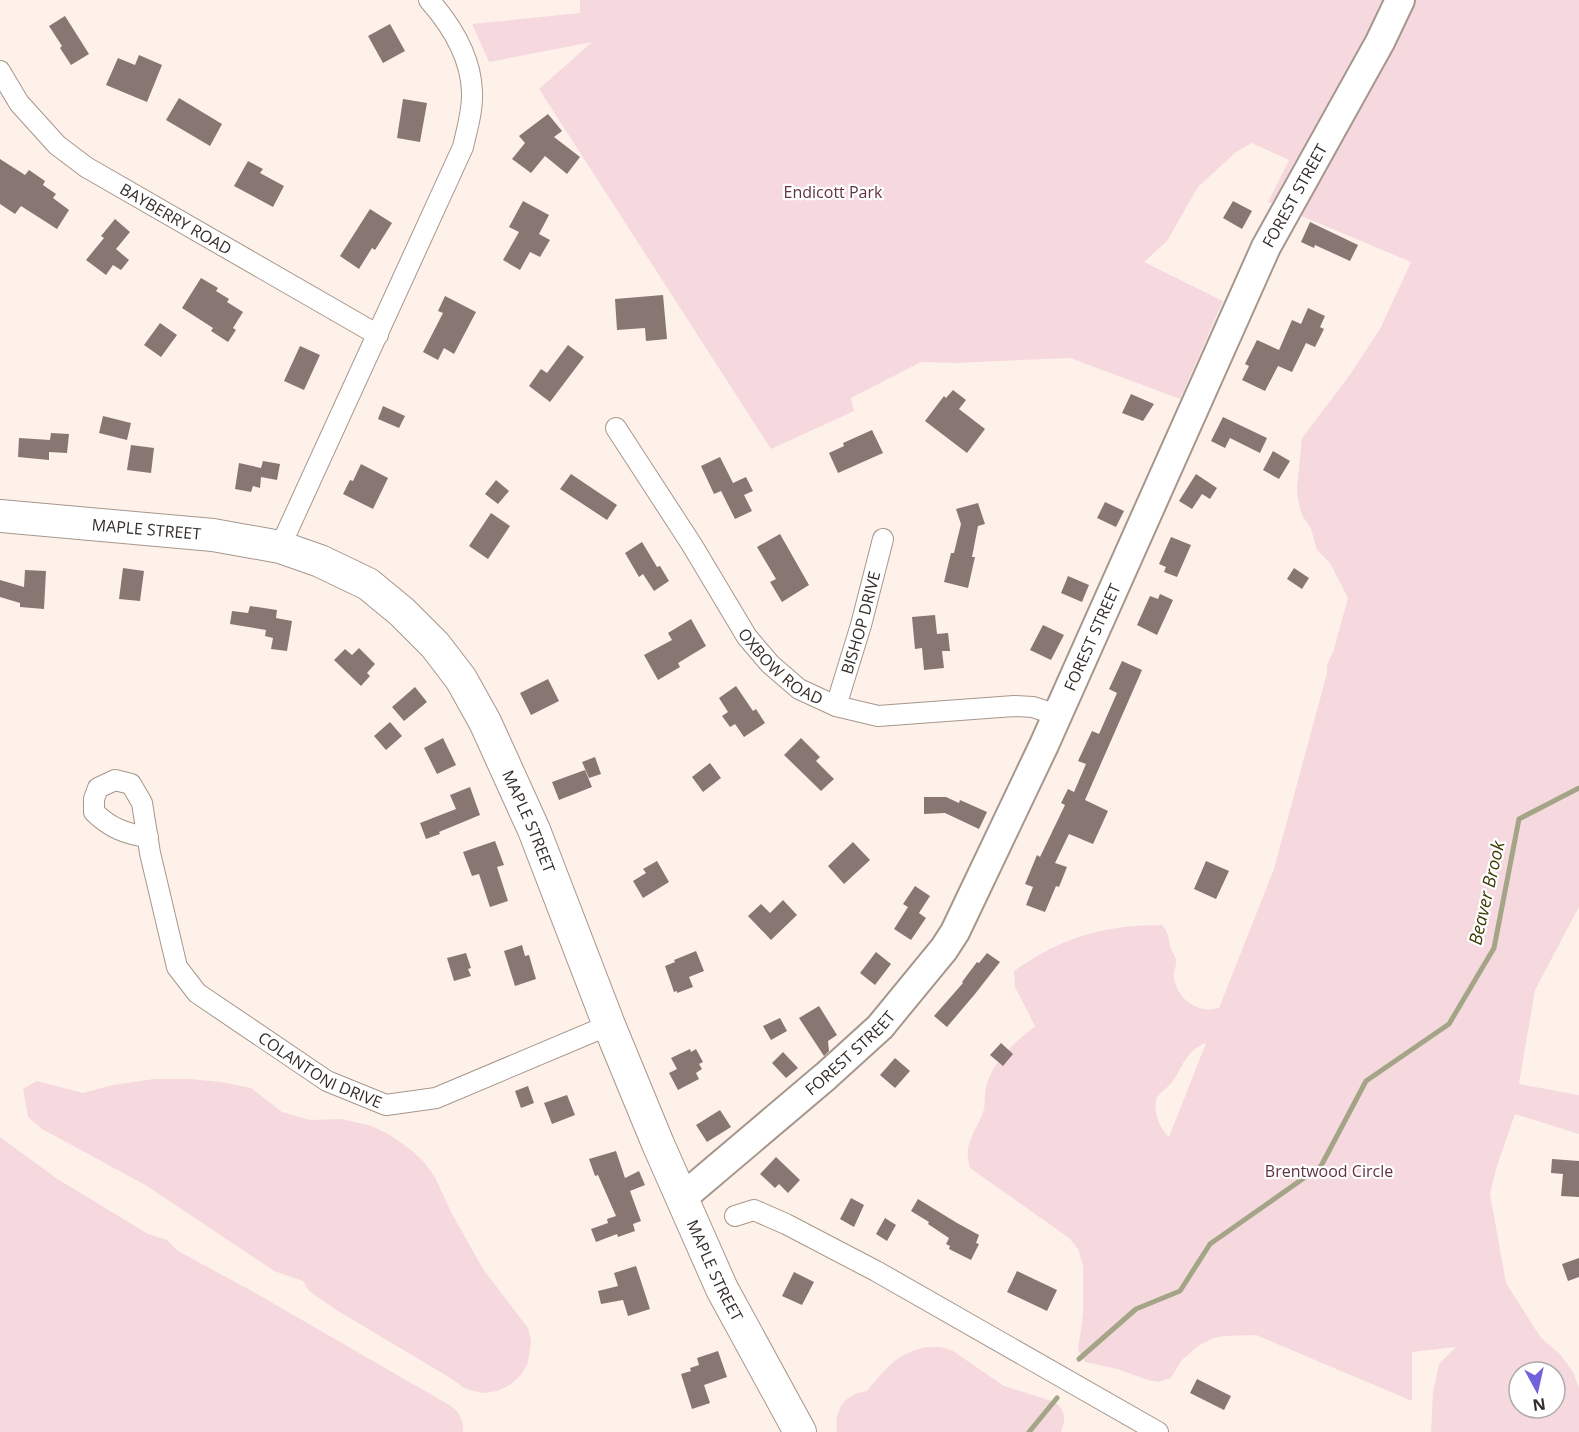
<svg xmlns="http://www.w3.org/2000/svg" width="1579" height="1432" viewBox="0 0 1579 1432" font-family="'Open Sans',sans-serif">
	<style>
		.green { fill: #f6d9df; fill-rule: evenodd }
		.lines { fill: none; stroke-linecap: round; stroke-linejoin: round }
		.stream { stroke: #a4a486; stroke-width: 5 }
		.building { fill: #887673 }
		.street-casing { stroke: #a6978d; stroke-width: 22 }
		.secondary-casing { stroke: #a6978d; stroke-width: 32 }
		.primary-casing { stroke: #a6978d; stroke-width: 34 }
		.street { stroke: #fff; stroke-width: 20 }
		.secondary { stroke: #fff; stroke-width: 28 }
		.primary { stroke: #fff; stroke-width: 32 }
		.labels { text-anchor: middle; stroke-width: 4.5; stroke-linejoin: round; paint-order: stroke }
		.park-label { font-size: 16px; fill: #62323f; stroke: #fff }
		.street-label { font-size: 16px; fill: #342e2a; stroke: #fff }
		.water-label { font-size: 18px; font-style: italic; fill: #3d3b03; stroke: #fff }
	</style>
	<rect width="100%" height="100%" fill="#fef1e9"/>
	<path class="green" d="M 580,0 L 1579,0 L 1579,907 L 1535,990 L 1519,1084 L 1579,1095 L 1579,1134 L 1515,1114 L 1496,1169 L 1490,1194 L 1506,1283 L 1541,1338 L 1560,1354 L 1573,1372 L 1579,1388 L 1579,1432 L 1431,1432 L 1433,1392 L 1439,1364 L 1456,1347 L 1412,1352 L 1412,1401 L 1256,1335 L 1224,1336 L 1214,1338 L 1198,1346 L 1181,1361 L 1171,1378 L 1158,1382 L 1148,1380 L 1117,1369 L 1085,1362 L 1078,1350 L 1083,1314 L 1083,1266 L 1078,1249 L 1069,1238 L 970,1168 C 963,1145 973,1136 982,1115 C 986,1107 984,1096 986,1087 C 993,1060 1014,1043 1035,1026 L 1015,987 L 1014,971 C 1062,937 1104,925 1162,925 C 1169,933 1168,937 1170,946 C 1171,951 1175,955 1176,960 C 1177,966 1173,972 1174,978 C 1178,1000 1198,1014 1219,1008 L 1274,869 L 1327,673 L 1327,665 L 1333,652 L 1348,598 L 1330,563 L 1317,550 L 1311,529 L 1302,515 L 1298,500 L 1297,487 L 1302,438 L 1349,376 L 1380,329 L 1411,262 L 1268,202 L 1289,160 L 1252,143 L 1236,152 L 1198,187 L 1167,241 L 1144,262 L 1223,301 L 1180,399 L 1070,358 L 956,363 L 921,362 L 851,398 L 854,411 L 771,449 L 539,89 L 592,42 L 489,62 L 472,24 L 580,13 ZM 1205,1043 L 1206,1043 L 1169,1137 C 1160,1129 1152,1110 1157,1098 C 1160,1092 1169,1087 1173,1081 C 1185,1063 1184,1054 1205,1043 ZM 1519,1372 L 1555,1372 L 1555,1408 L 1519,1408 Z
		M 154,1079 L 190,1079 L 221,1082 L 251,1088 L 282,1112 L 310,1120 L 341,1119 L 372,1126 L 390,1135 L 410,1149 L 423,1161 L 435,1177 L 451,1212 L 483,1269 L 528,1328 L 531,1341 L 528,1363 L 521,1375 L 510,1385 L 497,1391 L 482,1393 L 466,1389 L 447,1376 L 338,1311 L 309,1291 L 303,1281 L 274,1271 L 147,1186 L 42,1129 L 28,1117 L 23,1089 L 37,1081 L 83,1093 L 113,1085 Z
		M 0,1137 L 56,1178 L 148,1234 L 167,1240 L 178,1251 L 250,1290 L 451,1406 C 460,1413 464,1421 463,1432 L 0,1432 Z
		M 926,1347 L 940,1347 L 953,1351 L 1004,1386 L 1055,1402 C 1066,1411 1066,1419 1061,1432 L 837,1432 C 834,1410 844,1394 867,1391 C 885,1370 896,1353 926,1347 Z"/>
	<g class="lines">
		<path class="stream" d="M 1079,1359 L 1136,1309 L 1180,1291 L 1210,1244 L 1321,1166 L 1366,1081 L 1449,1024 L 1494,948 L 1519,819 L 1579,788
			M 1029,1432 L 1057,1398"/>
	</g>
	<path class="building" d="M 65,16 L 89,54 L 71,65 L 60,48 L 62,46 L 49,26 Z
		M 390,24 L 405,51 L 383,63 L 368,36 Z
		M 139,55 L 162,65 L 147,102 L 106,85 L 118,58 L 135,65 Z
		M 179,98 L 222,124 L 210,146 L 166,120 Z
		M 403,99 L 427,103 L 420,142 L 397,138 Z
		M 548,114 L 562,131 L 554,137 L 580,157 L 567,174 L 545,156 L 531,173 L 512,159 L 525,143 L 519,136 Z
		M 0,159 L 25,175 L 29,170 L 45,181 L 43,185 L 56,194 L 53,198 L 69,210 L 57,229 L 21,206 L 15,214 L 0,204 Z
		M 248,161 L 263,169 L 260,173 L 284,186 L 273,207 L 234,186 Z
		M 523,201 L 549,215 L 539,234 L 550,240 L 540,257 L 530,252 L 520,270 L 503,260 L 519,232 L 509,227 Z
		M 1233,201 L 1252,211 L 1242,229 L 1223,218 Z
		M 370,209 L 392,223 L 375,250 L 372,248 L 359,269 L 340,256 Z
		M 115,219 L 130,232 L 116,249 L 129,260 L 121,270 L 113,265 L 106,275 L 86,260 L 104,238 L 101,236 Z
		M 1310,222 L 1358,245 L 1350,261 L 1315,245 L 1314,248 L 1301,242 Z
		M 201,278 L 218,288 L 216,291 L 229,299 L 227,302 L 243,312 L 233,328 L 236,330 L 228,342 L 211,331 L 213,328 L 182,308 Z
		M 663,295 L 667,339 L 646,341 L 645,328 L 617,330 L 615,299 Z
		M 445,296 L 476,312 L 454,354 L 444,348 L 438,360 L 423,352 L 443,313 L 438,311 Z
		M 1308,308 L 1325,316 L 1320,327 L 1324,329 L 1315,347 L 1306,343 L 1292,372 L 1278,366 L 1265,391 L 1242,380 L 1249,366 L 1245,364 L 1257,340 L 1279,350 L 1292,320 L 1301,324 Z
		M 160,323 L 177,335 L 161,357 L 144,345 Z
		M 568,345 L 584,357 L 550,402 L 529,386 L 541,369 L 547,373 Z
		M 300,346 L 320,355 L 304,390 L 284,381 Z
		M 953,390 L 966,400 L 959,409 L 985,429 L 967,453 L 925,421 L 944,396 L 946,398 Z
		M 1131,394 L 1154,404 L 1143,421 L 1122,413 Z
		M 383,406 L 405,416 L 399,428 L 378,419 Z
		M 103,416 L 131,423 L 127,440 L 99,433 Z
		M 1223,417 L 1267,438 L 1260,453 L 1230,438 L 1225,448 L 1211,441 Z
		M 872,430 L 883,453 L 838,473 L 829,453 L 844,446 L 843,443 Z
		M 51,433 L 69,434 L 67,453 L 49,452 L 49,460 L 18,457 L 19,438 L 50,440 Z
		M 131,445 L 154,448 L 151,473 L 127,470 Z
		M 1273,451 L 1290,461 L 1279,479 L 1263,470 Z
		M 720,457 L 733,483 L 746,477 L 753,491 L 744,495 L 752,511 L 735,519 L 721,491 L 714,494 L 701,466 Z
		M 263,461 L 280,464 L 277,480 L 261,477 L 260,488 L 253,486 L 251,492 L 235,489 L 239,463 L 261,468 Z
		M 361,464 L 388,478 L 373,509 L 343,494 L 350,480 L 353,481 Z
		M 571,474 L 617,505 L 607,520 L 560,489 Z
		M 1196,474 L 1217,488 L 1210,499 L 1202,494 L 1192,509 L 1179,501 Z
		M 496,480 L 509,491 L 498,504 L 485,494 Z
		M 1105,502 L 1124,511 L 1116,527 L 1097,518 Z
		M 978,503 L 985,524 L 978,526 L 972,557 L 975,557 L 968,588 L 944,582 L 951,553 L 954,553 L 961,524 L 956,509 Z
		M 491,513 L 510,526 L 488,559 L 469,546 Z
		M 780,534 L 809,585 L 782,602 L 770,582 L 776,579 L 757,547 Z
		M 1171,537 L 1191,545 L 1177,577 L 1164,572 L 1166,567 L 1159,564 Z
		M 642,542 L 657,567 L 660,566 L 669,581 L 654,591 L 643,574 L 639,577 L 625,553 Z
		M 123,568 L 144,571 L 140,601 L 119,599 Z
		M 1294,568 L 1309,578 L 1302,589 L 1287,579 Z
		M 25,570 L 46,571 L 44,609 L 20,607 L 20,603 L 0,597 L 0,580 L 24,587 Z
		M 1068,576 L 1089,585 L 1082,602 L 1061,593 Z
		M 1160,594 L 1173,600 L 1157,635 L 1137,625 L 1150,596 L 1158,599 Z
		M 250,606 L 277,610 L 276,618 L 292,621 L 287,651 L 271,649 L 273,638 L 265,636 L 266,630 L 230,624 L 232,611 L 248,613 Z
		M 935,615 L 937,634 L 948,633 L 950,651 L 942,651 L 944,668 L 924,670 L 922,648 L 915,649 L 912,617 Z
		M 691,619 L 706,646 L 678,663 L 680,667 L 658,680 L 644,655 L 672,640 L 668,633 Z
		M 1043,625 L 1064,635 L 1051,660 L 1030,650 Z
		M 359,648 L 375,664 L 367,673 L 370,676 L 361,686 L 334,660 L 345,649 L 352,655 Z
		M 1122,661 L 1142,670 L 1085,800 L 1108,811 L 1093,844 L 1069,834 L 1055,863 L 1067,867 L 1059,887 L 1056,886 L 1045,912 L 1026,905 L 1033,887 L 1025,884 L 1037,855 L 1040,857 L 1065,805 L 1061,803 L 1068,789 L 1074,792 L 1086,764 L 1078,761 L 1092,731 L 1099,734 L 1117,693 L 1109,689 Z
		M 548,679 L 559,701 L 531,715 L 520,693 Z
		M 736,686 L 753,711 L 756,709 L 765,723 L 744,737 L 735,724 L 730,727 L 722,716 L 728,712 L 719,698 Z
		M 415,687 L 427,702 L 404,721 L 392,707 Z
		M 390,722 L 402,736 L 386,750 L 374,736 Z
		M 443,738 L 456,765 L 437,774 L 424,748 Z
		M 801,738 L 820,757 L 816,761 L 834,779 L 821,791 L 784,755 Z
		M 595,757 L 601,774 L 589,778 L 582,762 Z
		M 710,763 L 721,778 L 703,792 L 692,777 Z
		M 585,770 L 592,787 L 559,800 L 552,782 Z
		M 470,787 L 480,815 L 439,832 L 440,834 L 426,839 L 420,823 L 456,809 L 450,795 Z
		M 924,797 L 946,797 L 959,803 L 960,800 L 987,812 L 979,829 L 945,813 L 924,814 Z
		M 495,841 L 504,865 L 497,867 L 508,901 L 490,907 L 479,874 L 472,876 L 463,852 Z
		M 853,842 L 870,860 L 844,884 L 828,866 Z
		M 657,861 L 669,882 L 643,898 L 633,881 L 646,873 L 643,869 Z
		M 1206,861 L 1229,871 L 1216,899 L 1194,889 Z
		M 915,886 L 930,896 L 919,913 L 926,918 L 911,940 L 894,929 L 908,907 L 903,904 Z
		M 783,900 L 797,915 L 771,940 L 748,916 L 761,904 L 770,913 Z
		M 522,945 L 525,956 L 529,955 L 536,979 L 515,986 L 504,951 Z
		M 696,951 L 704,971 L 689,977 L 693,987 L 677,993 L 677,991 L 674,992 L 665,966 L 675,962 L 674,960 Z
		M 876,952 L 891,964 L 875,985 L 860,973 Z
		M 466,953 L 471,968 L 468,969 L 471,976 L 454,981 L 447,958 Z
		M 987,953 L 1000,962 L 975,994 L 947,1027 L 934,1016 L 963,983 L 962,982 L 977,962 L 979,963 Z
		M 819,1006 L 837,1035 L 828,1041 L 829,1051 L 824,1056 L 799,1018 Z
		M 780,1018 L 787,1031 L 771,1040 L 763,1026 Z
		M 1001,1043 L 1013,1054 L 1003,1066 L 990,1055 Z
		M 690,1049 L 691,1052 L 696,1049 L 703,1062 L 699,1064 L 702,1069 L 696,1073 L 699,1079 L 678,1090 L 669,1073 L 677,1069 L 671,1058 Z
		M 783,1052 L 798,1068 L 786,1078 L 772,1063 Z
		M 895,1058 L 910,1071 L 895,1088 L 880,1075 Z
		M 528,1086 L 534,1103 L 521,1108 L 515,1091 Z
		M 567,1095 L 575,1115 L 552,1124 L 544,1103 Z
		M 720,1110 L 731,1127 L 707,1142 L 696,1125 Z
		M 616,1151 L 625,1178 L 639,1171 L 645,1185 L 630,1191 L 641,1221 L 633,1224 L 635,1231 L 618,1237 L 617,1234 L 596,1242 L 591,1229 L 608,1223 L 607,1219 L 616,1216 L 598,1175 L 595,1176 L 589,1159 Z
		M 776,1157 L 800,1180 L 788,1193 L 779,1184 L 775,1188 L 760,1174 Z
		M 1552,1159 L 1579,1161 L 1579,1197 L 1561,1196 L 1563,1174 L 1551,1173 Z
		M 851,1198 L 864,1205 L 854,1227 L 840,1219 Z
		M 918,1199 L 957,1223 L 979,1235 L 976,1243 L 979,1244 L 971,1260 L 949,1249 L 950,1246 L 946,1244 L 949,1238 L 928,1224 L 929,1222 L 911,1211 Z
		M 885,1218 L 896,1225 L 887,1241 L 876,1234 Z
		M 1579,1258 L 1579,1277 L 1568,1281 L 1562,1264 Z
		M 636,1266 L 650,1309 L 628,1316 L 623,1300 L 601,1304 L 598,1291 L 618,1286 L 614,1273 Z
		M 1017,1271 L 1057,1290 L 1047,1311 L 1007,1292 Z
		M 794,1272 L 814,1282 L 802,1305 L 782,1296 Z
		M 718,1351 L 727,1377 L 704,1385 L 710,1403 L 692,1409 L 681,1374 L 691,1371 L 690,1368 L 699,1365 L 697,1358 Z
		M 1197,1379 L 1231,1396 L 1224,1410 L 1190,1393 Z"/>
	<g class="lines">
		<g class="street-casing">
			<g id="street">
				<path id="s1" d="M 0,71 L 19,103 L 57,145 L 86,167 L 378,335"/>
				<path id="s2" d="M 616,428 L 692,545 L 747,637 L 770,664 L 799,689 L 836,706 L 878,716 L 1014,706 L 1033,707 L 1057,715"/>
				<path d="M 280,547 L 463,147 C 467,129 473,110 472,92 C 471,57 451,25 429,0"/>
				<path id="s3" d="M 836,706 L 861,625 L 883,539"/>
				<path id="s4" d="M 148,837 C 126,834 110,828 94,812 L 94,799 L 98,788 L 115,780 L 131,784 L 142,803 L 150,853 L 177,967 L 197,993 L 327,1081 L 386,1105 L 436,1098 L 609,1025"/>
				<path d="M 735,1216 L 754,1210 L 786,1224 L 876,1271 L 1158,1432"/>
			</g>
		</g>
		<g class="secondary-casing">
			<g id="secondary">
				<path id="s5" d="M 682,1198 L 826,1076 L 880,1027 L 944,949 L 955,932 L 1044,745 L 1266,247 L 1380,42 L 1400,0"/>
			</g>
		</g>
		<g class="primary-casing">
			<g id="primary">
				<path id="s6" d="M 0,516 L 213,535 L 280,547 L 320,561 L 368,584 L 402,612 L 435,645 L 461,679 L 485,722 L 534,830 L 609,1025 L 658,1144 L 722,1289 L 800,1432"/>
			</g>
		</g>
		<use href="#street" class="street"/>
		<use href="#secondary" class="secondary"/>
		<use href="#primary" class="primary"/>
	</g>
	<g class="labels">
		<g class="park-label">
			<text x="833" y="198">Endicott Park</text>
			<text x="1329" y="1177">Brentwood Circle</text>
		</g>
		<g class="street-label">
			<text dy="6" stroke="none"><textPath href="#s5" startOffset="1194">FOREST STREET</textPath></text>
			<text dy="6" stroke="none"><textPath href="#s1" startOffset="234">BAYBERRY ROAD</textPath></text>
			<text dy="6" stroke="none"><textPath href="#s6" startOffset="147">MAPLE STREET</textPath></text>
			<text dy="6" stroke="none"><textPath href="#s3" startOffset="87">BISHOP DRIVE</textPath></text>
			<text dy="6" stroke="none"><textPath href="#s5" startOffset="708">FOREST STREET</textPath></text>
			<text dy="6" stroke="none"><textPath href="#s2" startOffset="292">OXBOW ROAD</textPath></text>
			<text dy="6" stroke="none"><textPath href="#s6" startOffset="669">MAPLE STREET</textPath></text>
			<text dy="6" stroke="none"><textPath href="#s5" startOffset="222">FOREST STREET</textPath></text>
			<text dy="6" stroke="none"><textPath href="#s4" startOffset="489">COLANTONI DRIVE</textPath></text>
			<text dy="6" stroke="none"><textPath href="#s6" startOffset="1155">MAPLE STREET</textPath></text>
		</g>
		<g class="water-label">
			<text transform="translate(1487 893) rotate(-77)" y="6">Beaver Brook</text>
		</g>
	</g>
	<g transform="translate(1537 1390) rotate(172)"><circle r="28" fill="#ffffff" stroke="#aeabaa" stroke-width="1.5"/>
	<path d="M0-4.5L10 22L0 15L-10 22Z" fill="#7162dc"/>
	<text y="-9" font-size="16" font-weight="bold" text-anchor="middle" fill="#342e2a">N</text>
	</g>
</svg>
